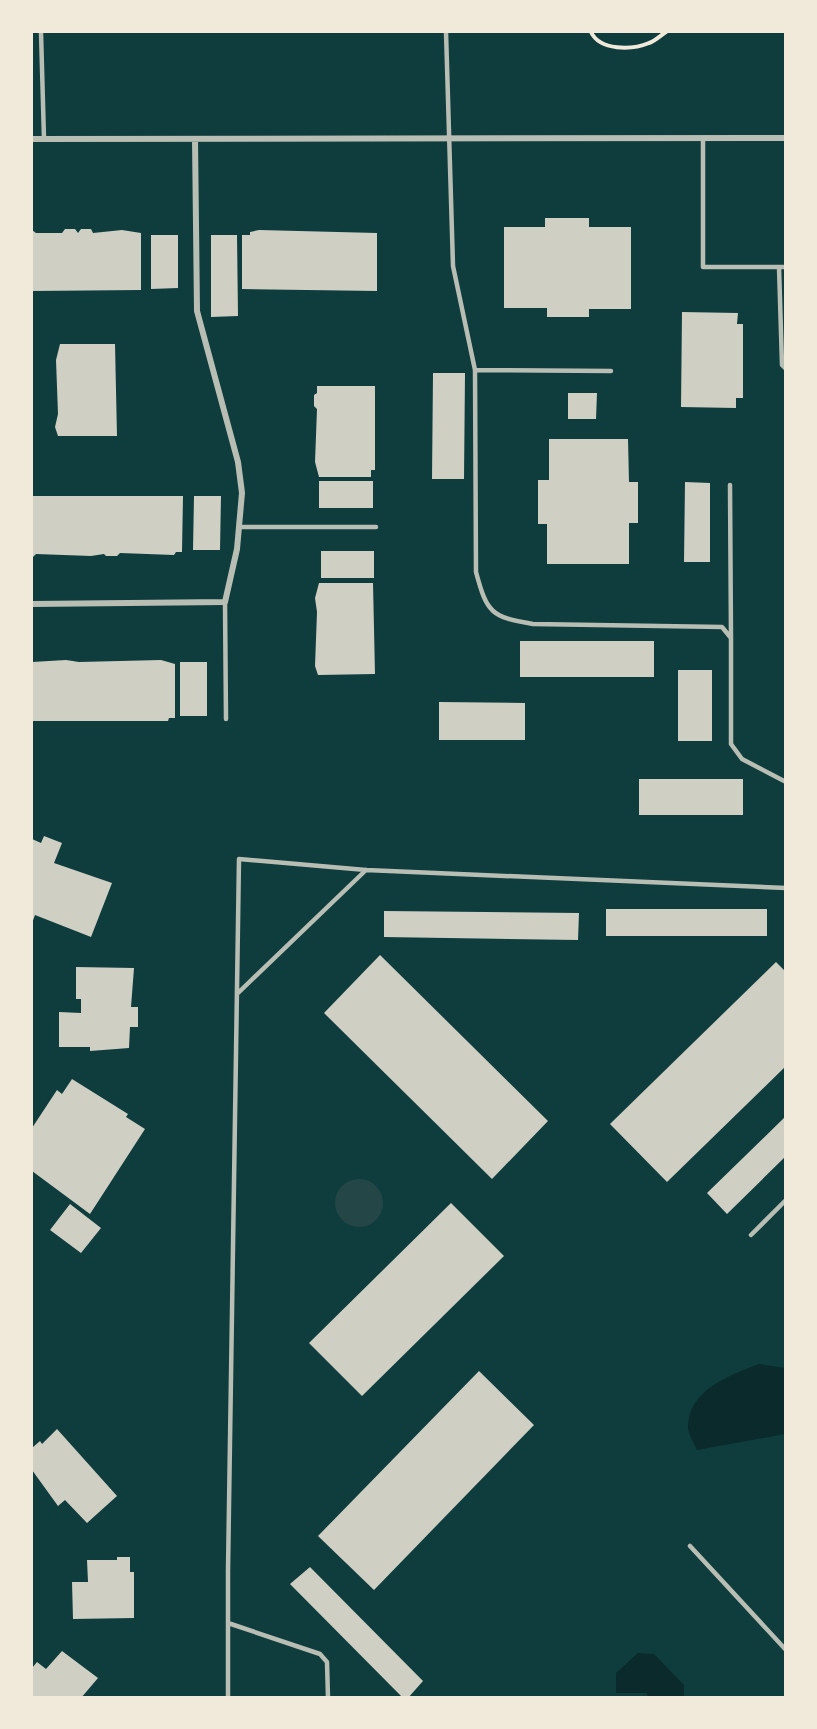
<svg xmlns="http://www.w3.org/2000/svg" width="817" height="1729" viewBox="0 0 817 1729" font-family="Jost,sans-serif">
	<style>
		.green { fill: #244646 }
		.water { fill: #0a2a2b }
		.building { fill: #cfcfc3 }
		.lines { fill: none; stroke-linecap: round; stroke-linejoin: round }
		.path { stroke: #f1e9da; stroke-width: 4 }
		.service { stroke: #b8beb3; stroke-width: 4.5 }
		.minor { stroke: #b8beb3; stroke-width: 6 }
	</style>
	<rect width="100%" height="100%" fill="#0f3d3e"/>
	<path class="green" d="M335 1203a24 24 0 1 1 48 0a24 24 0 1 1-48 0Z"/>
	<path class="water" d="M 759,1364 L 785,1368 L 785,1434 L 697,1450 C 694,1443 688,1434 688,1427 C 689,1389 729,1376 759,1364 Z
		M 638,1653 L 654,1654 L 684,1685 L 684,1697 L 648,1697 L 647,1693 L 616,1693 L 616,1673 Z"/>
	<path class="building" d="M 545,218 L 589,218 L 589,227 L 631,227 L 631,309 L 589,309 L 589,317 L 547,317 L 547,308 L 504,308 L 504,227 L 545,227 Z
		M 65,229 L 75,229 L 78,233 L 81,229 L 91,229 L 93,233 L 122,230 L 141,233 L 141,290 L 32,291 L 32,230 L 36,233 L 62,233 Z
		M 259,230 L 377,233 L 377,291 L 242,289 L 242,235 L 250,235 L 250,232 Z
		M 151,235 L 178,235 L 178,288 L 151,289 Z
		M 211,235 L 237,235 L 238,316 L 211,317 Z
		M 682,312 L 738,313 L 737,324 L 743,324 L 743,398 L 736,398 L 736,408 L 681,407 Z
		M 60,344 L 115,344 L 117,436 L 58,436 L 55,427 L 58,414 L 56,360 Z
		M 433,373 L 465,373 L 464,479 L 432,479 Z
		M 317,386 L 375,386 L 375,470 L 371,470 L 371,477 L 319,477 L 315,462 L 317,409 L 314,406 L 314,395 L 317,393 Z
		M 568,393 L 597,393 L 596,419 L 568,419 Z
		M 549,439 L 628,439 L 629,482 L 638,482 L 638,523 L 629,523 L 629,564 L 547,564 L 547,524 L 538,524 L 538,480 L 549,480 Z
		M 319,481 L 373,481 L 373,508 L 319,508 Z
		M 685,482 L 710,483 L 710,562 L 684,562 Z
		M 32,496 L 183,496 L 182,552 L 176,552 L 174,555 L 120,553 L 117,556 L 106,556 L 104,554 L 91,556 L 36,554 L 32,558 Z
		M 194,496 L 221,496 L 220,550 L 193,550 Z
		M 321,551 L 374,551 L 374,578 L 321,578 Z
		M 319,583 L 373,583 L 375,674 L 318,675 L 315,666 L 317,612 L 315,598 Z
		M 520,641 L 654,641 L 654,677 L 520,677 Z
		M 66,660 L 79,662 L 161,660 L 175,664 L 175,718 L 169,718 L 168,721 L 32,721 L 32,662 Z
		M 180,662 L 207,662 L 207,716 L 180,716 Z
		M 678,670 L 712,670 L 712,741 L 678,741 Z
		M 439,702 L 525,703 L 525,740 L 439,740 Z
		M 639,779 L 743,779 L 743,815 L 639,815 Z
		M 44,836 L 62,843 L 54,863 L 112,883 L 91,937 L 35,915 L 32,923 L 32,839 L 41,843 Z
		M 606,909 L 767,909 L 767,936 L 606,936 Z
		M 384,911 L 579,913 L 578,940 L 384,937 Z
		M 380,955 L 548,1121 L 492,1179 L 324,1013 Z
		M 776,962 L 786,972 L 786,1066 L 667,1182 L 610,1124 Z
		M 76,967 L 134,968 L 131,1007 L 138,1007 L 138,1027 L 130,1027 L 129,1048 L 90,1051 L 90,1047 L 59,1047 L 59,1012 L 81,1013 L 81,999 L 76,999 Z
		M 72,1079 L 128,1114 L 126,1117 L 145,1129 L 90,1214 L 32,1171 L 32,1128 L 57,1090 L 62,1094 Z
		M 786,1116 L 786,1156 L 727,1214 L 707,1193 Z
		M 451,1203 L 504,1256 L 362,1396 L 309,1343 Z
		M 70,1204 L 101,1228 L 81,1253 L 50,1230 Z
		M 479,1371 L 534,1425 L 374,1590 L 318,1536 Z
		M 57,1429 L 117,1496 L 87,1523 L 65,1500 L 58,1506 L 32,1470 L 32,1448 L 40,1441 L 42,1444 Z
		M 117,1557 L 130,1557 L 130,1572 L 134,1572 L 134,1618 L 73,1619 L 72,1582 L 88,1582 L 87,1560 L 117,1560 Z
		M 310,1567 L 423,1681 L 408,1698 L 403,1698 L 290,1584 Z
		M 62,1651 L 98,1678 L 81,1698 L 32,1698 L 32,1668 L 37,1662 L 46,1669 Z"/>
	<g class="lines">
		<path class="path" d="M 591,32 C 600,51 632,50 649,43 C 655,41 661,35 666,32"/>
		<path class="service" d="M 41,32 L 44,139
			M 446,32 L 453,266 L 475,370 L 476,572 C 487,613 491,617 533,624 L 722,627 L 731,638 L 731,744 L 742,759 L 786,782
			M 703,138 L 703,267 L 786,267
			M 779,267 L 782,365 L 786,369
			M 475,370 L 611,371
			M 730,485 L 731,638
			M 241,527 L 376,527
			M 225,602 L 226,719
			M 237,994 L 366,870
			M 751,1235 L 786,1200
			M 690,1546 L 786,1650
			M 228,1623 L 320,1654 L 327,1662 L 328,1698
			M 228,1698 L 228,1571 L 239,859 L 366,870 L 786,888"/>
		<path class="minor" d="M 32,139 L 786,138
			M 32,604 L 225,602 L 237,549 L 242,493 L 238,462 L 197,311 L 195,139"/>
	</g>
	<rect width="817" height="1729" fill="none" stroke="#f1e9da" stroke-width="66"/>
</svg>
